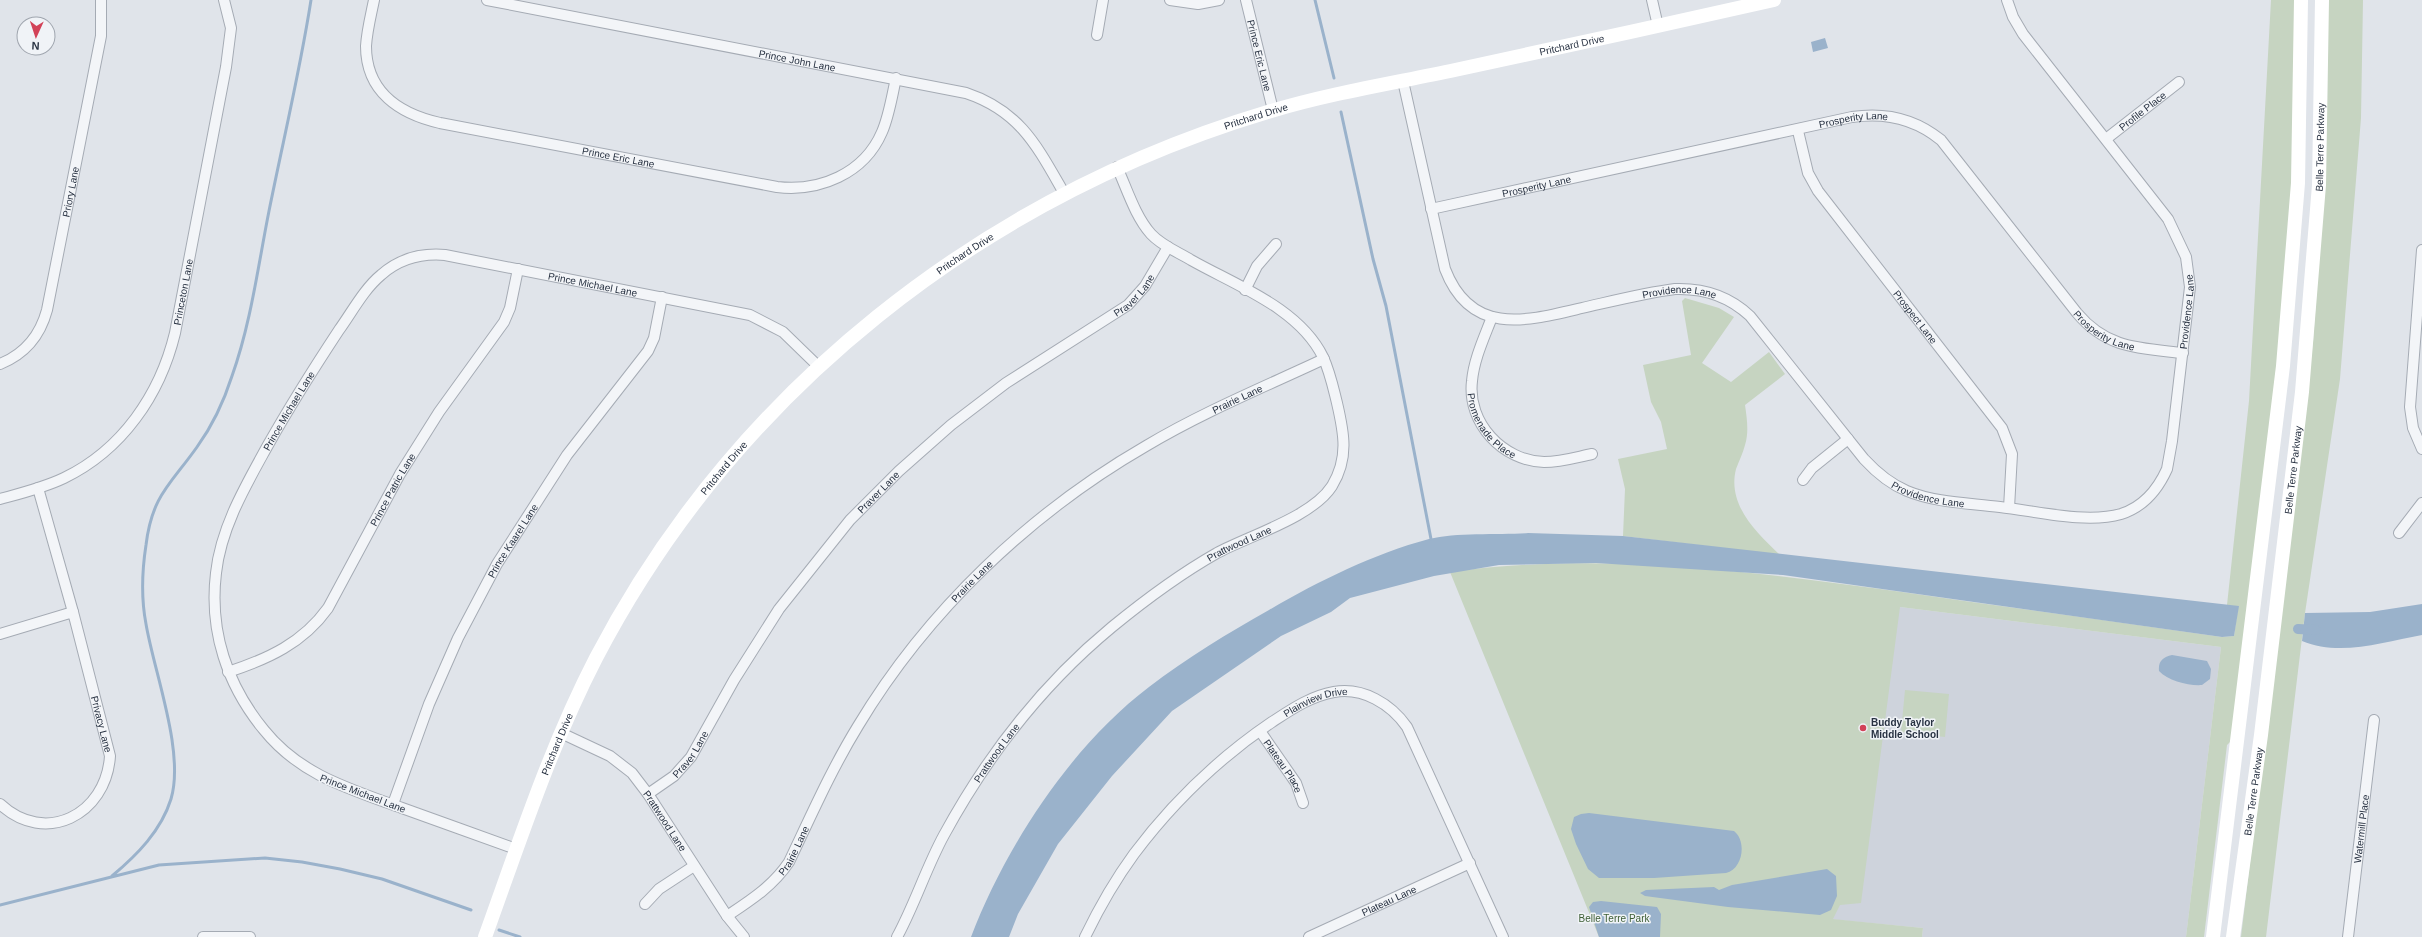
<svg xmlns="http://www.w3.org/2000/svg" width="2422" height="937" viewBox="0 0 2422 937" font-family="Arial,sans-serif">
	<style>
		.built { fill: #ced3dc }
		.green { fill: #c6d4c1 }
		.water { fill: #9ab2cb }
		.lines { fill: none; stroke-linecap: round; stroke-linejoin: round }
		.stream { stroke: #9ab2cb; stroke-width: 3 }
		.canal { stroke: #9ab2cb; stroke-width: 10 }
		.street-casing { stroke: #a5abb4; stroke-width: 12 }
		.street { stroke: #f3f5f8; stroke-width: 10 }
		.secondary { stroke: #fff; stroke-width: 14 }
		.poi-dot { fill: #d24258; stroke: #f0f3f7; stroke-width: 1.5 }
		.labels { text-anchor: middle; stroke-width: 3; stroke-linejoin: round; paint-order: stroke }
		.street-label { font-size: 10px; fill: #283242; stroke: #f0f3f7 }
		.poi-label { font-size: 10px; font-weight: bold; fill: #283242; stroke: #f0f3f7; text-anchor: start }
		.park-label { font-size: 10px; fill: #3d5e35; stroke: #f0f3f7 }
	</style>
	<rect width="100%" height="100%" fill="#e0e4ea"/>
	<path class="built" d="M 1900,607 L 2221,647 L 2186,937 L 1922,937 L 1923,928 L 1583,896 Z"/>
	<path class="green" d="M 2271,0 L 2297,0 L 2293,170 L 2284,302 L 2233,739 L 2227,745 L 2204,937 L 2186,937 L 2221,647 L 1900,607 L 1861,903 L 1840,905 L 1833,919 L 1923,928 L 1922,937 L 1599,937 L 1450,572 C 1602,551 1758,572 1909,593 C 1997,606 2085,617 2173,630 L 2222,637 L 2234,636 L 2238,607 L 2227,605 L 2249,401 Z
		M 2328,0 L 2363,0 L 2361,118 L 2340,379 L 2305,613 L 2266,937 L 2241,937 L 2313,342 L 2322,216 Z
		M 1685,298 L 1719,308 L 1734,317 L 1702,363 L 1731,382 L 1769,352 L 1785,374 L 1745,405 C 1747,419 1749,432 1745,445 C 1743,453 1739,461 1736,469 C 1727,505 1756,532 1780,555 L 1623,536 L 1625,489 L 1618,459 L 1667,449 L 1661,422 L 1651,402 L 1643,365 L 1691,355 L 1682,301 Z
		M 1905,690 L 1949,694 L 1945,737 L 1901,732 Z"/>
	<path class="water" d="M 1825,38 L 1828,48 L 1813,52 L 1811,42 Z
		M 1528,533 L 1623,536 L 2239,606 L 2234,636 L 2222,637 L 1783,575 L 1596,563 L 1499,565 L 1434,576 L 1350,598 L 1331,612 L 1281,636 L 1172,711 L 1112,776 L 1058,844 L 1018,914 L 1009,937 L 971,937 C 1006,846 1071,746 1149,687 C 1187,658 1228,633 1269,610 C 1319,581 1373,554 1429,539 C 1456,532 1499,535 1528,533 Z
		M 2422,604 L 2422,635 C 2383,642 2340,657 2302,641 L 2305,613 L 2370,612 Z
		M 2172,655 L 2207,661 L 2211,669 L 2210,679 L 2202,685 C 2189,686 2168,681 2159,671 C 2158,661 2163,657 2172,655 Z
		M 1589,813 L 1734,831 C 1747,841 1743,869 1726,873 L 1654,878 L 1599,878 L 1588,869 L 1576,844 L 1571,829 L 1574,817 L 1581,814 Z
		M 1827,869 L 1836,876 L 1837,896 L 1831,910 L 1820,915 L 1728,907 L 1645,896 L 1640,893 L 1646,890 L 1714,887 L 1719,890 L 1732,885 Z
		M 1601,901 L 1657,907 L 1661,914 L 1660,937 L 1599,937 L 1589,907 L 1593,902 Z"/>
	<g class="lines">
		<path class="stream" d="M 1315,0 L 1334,78
			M 1341,112 L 1373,259 L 1386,306 L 1431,539
			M 112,876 C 137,855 161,831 171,799 C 185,752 154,672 146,624 C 141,598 142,571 146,545 C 152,495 171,484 197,447 C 213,425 224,401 232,376 C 251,323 258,266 269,211 C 283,141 300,71 311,0
			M 0,905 L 159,865 L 265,858 L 302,862 L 340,869 L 382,879 L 471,910
			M 499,930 L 520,937"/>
		<path class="canal" d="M 2298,629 L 2316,630"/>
		<g class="street-casing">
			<g id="street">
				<path id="s1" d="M 374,0 C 371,15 367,30 366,46 C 366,92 400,114 440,123 L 777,187 C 819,192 864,174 882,132 C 889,116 892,96 896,78"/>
				<path id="s2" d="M 487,0 L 966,93 C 1020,111 1037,146 1064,193"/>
				<path d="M 1170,0 L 1198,4 L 1219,0"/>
				<path id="s3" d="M 1246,0 L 1273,110"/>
				<path d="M 1652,0 L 1658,26"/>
				<path d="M 1097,35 L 1103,0"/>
				<path id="s4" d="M 1403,81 L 1445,269 C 1471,337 1527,321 1582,308 C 1613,301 1644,293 1675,289 C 1704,288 1729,296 1750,316 L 1864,459 C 1876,472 1890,484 1907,491 C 1936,503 1970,503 2000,507 C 2036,511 2086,524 2121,514 C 2143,507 2158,489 2167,469 L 2172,441 L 2190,287 L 2186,257 L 2168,219 L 2023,34 L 2013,17 L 2007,0"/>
				<path id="s5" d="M 1798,131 L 1808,173 L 1818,191 L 2002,428 L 2012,454 L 2009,508"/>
				<path id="s6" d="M 2106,139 L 2179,82"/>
				<path id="s7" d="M 1431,209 L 1852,117 C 1885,112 1914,118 1941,140 L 2077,313 C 2107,349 2140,348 2183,353"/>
				<path d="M 2422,250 L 2410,407 L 2413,428 L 2422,449"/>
				<path d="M 1245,290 L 1257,266 L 1276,244"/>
				<path id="s8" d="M 1492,317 C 1484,338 1474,359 1472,381 C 1467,423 1503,461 1544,462 C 1561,462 1577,457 1592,454"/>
				<path id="s9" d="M 0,364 C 25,354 40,336 47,310 L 101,36 L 101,0"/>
				<path d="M 1803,480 L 1812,468 L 1848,439"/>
				<path d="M 38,488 L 73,612"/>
				<path id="s10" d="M 0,499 C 22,493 43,488 64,478 C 122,450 160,395 175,333 L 226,67 L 231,28 L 224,0"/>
				<path d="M 2399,533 L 2422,503"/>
				<path id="s11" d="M 0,634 L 73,612 L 110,756 C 106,815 45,846 0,804"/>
				<path id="s12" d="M 228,672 C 268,659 303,643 328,608 L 400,474 L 439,412 L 504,322 L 510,308 L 518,269"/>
				<path id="s13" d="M 1260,731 L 1296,783 L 1303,803"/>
				<path id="s14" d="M 561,733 L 610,756 L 632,773 L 648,794 L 727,916 L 744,937"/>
				<path id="s15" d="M 648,794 L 674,776 L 691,757 L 734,680 L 779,609 L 850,520 L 899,471 L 951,425 L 1006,383 L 1128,305 L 1145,286 L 1168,247"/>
				<path id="s16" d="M 393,804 L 429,704 L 458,638 L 497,564 L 567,455 L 648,351 L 654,338 L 662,297"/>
				<path id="s17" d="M 516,849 C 478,835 440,822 402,808 C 350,789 300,775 264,730 C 227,685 209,631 216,573 C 221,527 246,485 268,445 C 290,406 314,368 339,330 C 352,312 364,289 381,275 C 399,259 421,253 445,255 L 750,315 L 783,332 L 818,366"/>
				<path d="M 645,904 L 659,889 L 694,866"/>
				<path id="s18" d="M 727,916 C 751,900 773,886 789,862 C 811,816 831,770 858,726 C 927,611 1030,513 1146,446 C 1203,412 1264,387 1324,359"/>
				<path d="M 203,937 L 250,937"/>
				<path id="s19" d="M 897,937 C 915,904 926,868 944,835 C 987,756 1043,684 1112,627 C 1145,600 1180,574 1217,553 C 1251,535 1312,517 1332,486 C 1349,458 1344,433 1337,403 C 1333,387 1330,372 1323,357 C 1299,308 1237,286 1191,260 C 1178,252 1162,246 1151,234 C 1135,216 1127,189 1117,167"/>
				<path id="s20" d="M 1085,937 C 1099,908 1115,880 1134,854 C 1173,802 1219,758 1272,722 C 1292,709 1311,696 1334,692 C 1363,687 1391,704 1407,727 L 1503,937"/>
				<path id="s21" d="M 1309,937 L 1470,863"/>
				<path id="s22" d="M 2348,937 L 2374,720"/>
			</g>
		</g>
		<use href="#street" class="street"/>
		<g class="secondary">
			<path id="s23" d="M 485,937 C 519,843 550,747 596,658 C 736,390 982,197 1271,111 C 1331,93 1394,83 1455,70 C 1561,47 1668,24 1774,0"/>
			<path d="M 2213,937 L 2283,366 L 2298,183 L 2301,0"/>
			<path id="s24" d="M 2233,937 L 2261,735 L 2302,392 L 2319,185 L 2322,0"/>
		</g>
	</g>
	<circle class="poi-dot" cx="1863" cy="728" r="4"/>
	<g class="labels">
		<g class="street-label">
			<text dy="4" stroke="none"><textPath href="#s23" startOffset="1501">Pritchard Drive</textPath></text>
			<text dy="4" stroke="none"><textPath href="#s3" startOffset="57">Prince Eric Lane</textPath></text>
			<text dy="4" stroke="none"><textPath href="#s2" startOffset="316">Prince John Lane</textPath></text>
			<text dy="4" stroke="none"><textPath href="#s6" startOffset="46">Profile Place</textPath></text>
			<text dy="4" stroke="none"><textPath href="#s23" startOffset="1177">Pritchard Drive</textPath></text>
			<text dy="4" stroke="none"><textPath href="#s7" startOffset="432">Prosperity Lane</textPath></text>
			<text dy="4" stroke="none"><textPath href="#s24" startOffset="795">Belle Terre Parkway</textPath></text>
			<text dy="4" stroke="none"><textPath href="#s1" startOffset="345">Prince Eric Lane</textPath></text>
			<text dy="4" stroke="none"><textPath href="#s7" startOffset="108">Prosperity Lane</textPath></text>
			<text dy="4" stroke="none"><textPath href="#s9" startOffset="195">Priory Lane</textPath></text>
			<text dy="4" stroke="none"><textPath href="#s23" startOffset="854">Pritchard Drive</textPath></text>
			<text dy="4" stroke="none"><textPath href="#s17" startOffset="1014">Prince Michael Lane</textPath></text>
			<text dy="4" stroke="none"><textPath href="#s10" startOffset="298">Princeton Lane</textPath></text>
			<text dy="4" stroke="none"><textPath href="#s15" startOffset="707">Praver Lane</textPath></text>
			<text dy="4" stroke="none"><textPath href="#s4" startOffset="453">Providence Lane</textPath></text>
			<text dy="4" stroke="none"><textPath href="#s4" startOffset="1209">Providence Lane</textPath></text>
			<text dy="4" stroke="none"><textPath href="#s5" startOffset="223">Prospect Lane</textPath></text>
			<text dy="4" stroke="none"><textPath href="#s7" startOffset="779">Prosperity Lane</textPath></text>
			<text dy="4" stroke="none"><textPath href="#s18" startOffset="744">Prairie Lane</textPath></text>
			<text dy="4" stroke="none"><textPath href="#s17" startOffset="630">Prince Michael Lane</textPath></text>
			<text dy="4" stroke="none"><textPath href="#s8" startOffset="119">Promenade Place</textPath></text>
			<text dy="4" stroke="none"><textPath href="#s23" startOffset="530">Pritchard Drive</textPath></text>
			<text dy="4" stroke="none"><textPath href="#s24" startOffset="471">Belle Terre Parkway</textPath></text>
			<text dy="4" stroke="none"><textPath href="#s12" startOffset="256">Prince Patric Lane</textPath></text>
			<text dy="4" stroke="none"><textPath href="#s15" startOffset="383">Praver Lane</textPath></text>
			<text dy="4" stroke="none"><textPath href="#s4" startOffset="789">Providence Lane</textPath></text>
			<text dy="4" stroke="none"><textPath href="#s16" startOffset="290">Prince Kaarel Lane</textPath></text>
			<text dy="4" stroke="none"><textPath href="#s19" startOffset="534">Prattwood Lane</textPath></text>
			<text dy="4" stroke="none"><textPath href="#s18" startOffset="420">Prairie Lane</textPath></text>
			<text dy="4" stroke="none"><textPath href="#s20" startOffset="337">Plainview Drive</textPath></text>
			<text dy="4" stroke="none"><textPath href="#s11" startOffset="192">Privacy Lane</textPath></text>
			<text dy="4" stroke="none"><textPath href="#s23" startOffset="206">Pritchard Drive</textPath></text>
			<text dy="4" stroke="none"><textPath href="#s15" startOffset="59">Praver Lane</textPath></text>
			<text dy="4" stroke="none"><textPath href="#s19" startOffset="210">Prattwood Lane</textPath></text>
			<text dy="4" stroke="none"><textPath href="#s13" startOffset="42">Plateau Place</textPath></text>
			<text dy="4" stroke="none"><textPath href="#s24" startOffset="147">Belle Terre Parkway</textPath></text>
			<text transform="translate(363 793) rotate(21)" y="4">Prince Michael Lane</text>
			<text dy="4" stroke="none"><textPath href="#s14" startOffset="140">Prattwood Lane</textPath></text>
			<text dy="4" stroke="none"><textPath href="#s22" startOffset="109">Watermill Place</textPath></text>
			<text dy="4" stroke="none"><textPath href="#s18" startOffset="95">Prairie Lane</textPath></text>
			<text dy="4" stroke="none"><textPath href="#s21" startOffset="88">Plateau Lane</textPath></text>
		</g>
		<g class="poi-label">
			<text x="1871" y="726">Buddy Taylor<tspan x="1871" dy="12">Middle School</tspan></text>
		</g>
		<g class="park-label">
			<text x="1614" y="922">Belle Terre Park</text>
		</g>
	</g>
	<g transform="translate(36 36) rotate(183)"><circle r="19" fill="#f0f3f7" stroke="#a0a6af"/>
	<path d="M0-3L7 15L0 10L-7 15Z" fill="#d24258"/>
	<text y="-6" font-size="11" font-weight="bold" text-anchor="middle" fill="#283242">N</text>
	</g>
</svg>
